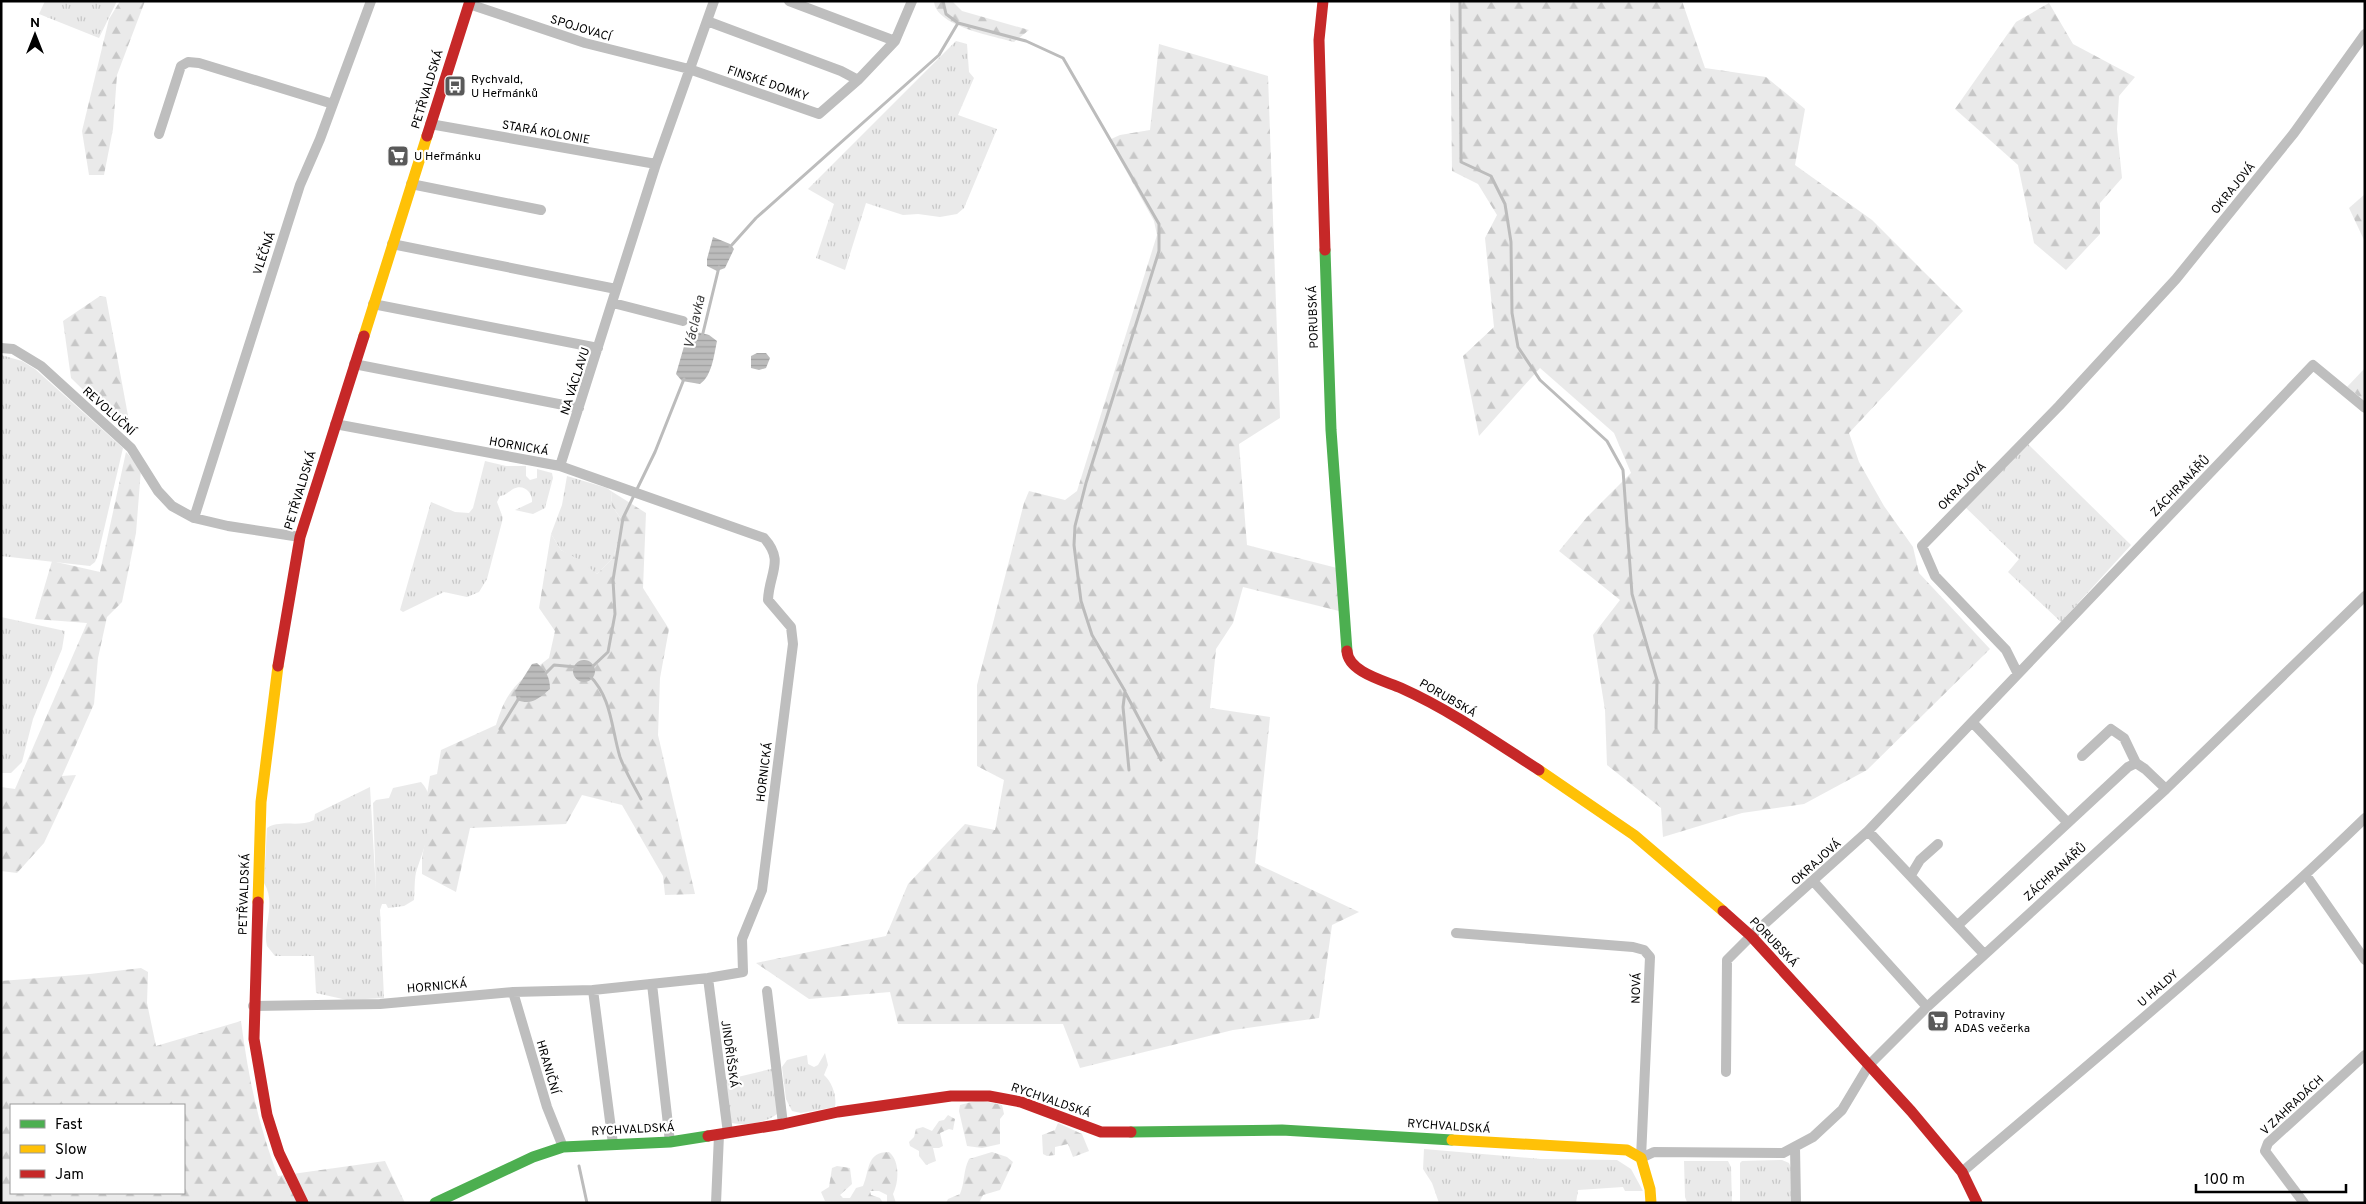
<svg xmlns="http://www.w3.org/2000/svg" width="2366" height="1204" viewBox="0 0 2366 1204" font-family="Overpass,sans-serif">
	<style>
		.grass { fill: url(#grass-tufts) }
		.forest { fill: url(#forest-firs); fill-rule: evenodd }
		.water { fill: url(#water-rules) }
		.lines { fill: none; stroke-linecap: round; stroke-linejoin: round }
		.stream { stroke: #bcbcbc; stroke-width: 3 }
		.street { stroke: #bebebe; stroke-width: 10 }
		.fast { stroke: #4caf50; stroke-width: 11 }
		.slow { stroke: #ffc107; stroke-width: 11 }
		.jam { stroke: #c62828; stroke-width: 11 }
		.labels { text-anchor: middle; stroke-width: 4.5; stroke-linejoin: round; paint-order: stroke }
		.street-label { font-size: 12px; fill: #000; stroke: #fff }
		.poi-label { font-size: 12px; fill: #000; stroke: #fff; text-anchor: start }
		.water-label { font-size: 14px; font-style: italic; fill: #404040; stroke: #fff }
	</style>
	<defs>
		<pattern id="grass-tufts" width="24" height="20" patternUnits="userSpaceOnUse" patternTransform="scale(1.25)"><rect width="24" height="20" fill="#eaeaea"/><path d="M3 7l-1-3M5 7V3M7 7l1-3M15 17l-1-3M17 17v-4M19 17l1-3" fill="none" stroke="#c7c7c7"/></pattern>
		<pattern id="forest-firs" width="22" height="20" patternUnits="userSpaceOnUse" patternTransform="scale(1.25)"><rect width="22" height="20" fill="#eaeaea"/><path d="M5 1l3.5 6h-7zM16 11l3.5 6h-7z" fill="#c7c7c7"/></pattern>
		<pattern id="water-rules" width="6" height="5" patternUnits="userSpaceOnUse" patternTransform="scale(1.25)"><rect width="6" height="5" fill="#bcbcbc"/><path d="M0 2.5h6" fill="none" stroke="#a0a0a0"/></pattern>
	</defs>
	<rect width="100%" height="100%" fill="#fff"/>
	<path class="grass" d="M 45,1 L 117,1 L 99,38 L 39,14 Z
		M 956,41 L 967,44 L 969,72 L 974,78 L 958,115 L 997,129 L 964,208 L 957,214 L 940,217 L 918,214 L 903,215 L 866,203 L 845,270 L 816,258 L 834,204 L 808,189 Z
		M 1,355 L 22,361 L 35,369 L 123,448 L 98,555 L 95,562 L 90,566 L 1,556 Z
		M 2028,444 L 2131,545 L 2061,622 L 2008,572 L 2019,559 L 1963,505 Z
		M 485,461 L 506,466 L 526,466 L 526,476 L 530,480 L 537,478 L 537,469 L 552,473 L 553,478 L 545,508 L 533,514 L 515,510 L 532,502 C 533,493 524,483 513,489 C 508,492 507,495 500,496 L 497,502 L 503,518 L 487,579 L 479,592 L 467,597 L 444,592 L 403,612 L 400,610 L 431,502 L 455,512 L 469,513 L 473,508 Z
		M 567,476 L 607,488 L 611,491 L 612,506 L 622,520 L 622,530 L 613,558 L 597,574 L 561,550 L 551,534 L 562,505 Z
		M 1,617 L 65,631 L 62,649 L 33,719 L 22,762 L 11,773 L 1,773 Z
		M 421,782 C 442,804 425,845 417,869 C 414,877 415,891 414,900 L 404,906 L 388,908 L 386,904 L 382,904 L 380,910 L 384,998 L 347,1000 L 316,993 L 314,956 L 275,956 L 267,946 C 262,927 277,904 264,883 L 267,828 C 281,819 299,828 314,820 L 315,814 L 370,787 L 376,891 L 373,803 L 376,800 L 389,798 L 393,788 Z
		M 825,1053 L 828,1065 L 824,1075 C 832,1082 837,1096 835,1107 L 801,1113 L 792,1111 L 786,1099 L 782,1067 L 787,1060 L 807,1055 L 808,1064 L 814,1067 L 818,1065 Z
		M 775,1068 L 777,1114 C 766,1123 744,1126 732,1123 L 729,1116 L 725,1080 Z
		M 1424,1149 L 1540,1159 L 1617,1160 L 1631,1169 L 1643,1191 L 1625,1191 L 1623,1187 L 1578,1190 L 1576,1203 L 1439,1203 L 1432,1183 L 1423,1169 Z
		M 1782,1160 L 1789,1163 L 1791,1168 L 1791,1203 L 1740,1203 L 1740,1163 L 1742,1161 Z
		M 1684,1161 L 1728,1161 L 1731,1167 L 1732,1203 L 1687,1202 L 1685,1197 Z"/>
	<path class="forest" d="M 120,1 L 145,1 L 117,75 L 113,129 L 104,175 L 89,175 L 82,131 L 109,19 Z
		M 934,1 L 952,1 L 962,11 L 1029,30 L 1014,42 C 993,36 935,26 934,1 Z
		M 1450,1 L 1682,1 L 1705,68 L 1766,77 L 1805,109 L 1795,165 L 1872,220 L 1963,311 L 1849,433 L 1859,462 L 1884,506 L 1913,547 L 1919,573 L 1990,649 L 1867,770 L 1804,804 L 1742,813 L 1663,837 L 1661,808 L 1607,765 L 1605,710 L 1593,635 L 1620,600 L 1559,551 L 1587,517 L 1631,473 L 1614,433 L 1540,368 L 1479,436 L 1463,356 L 1494,327 L 1485,238 L 1497,215 L 1478,184 L 1452,171 Z
		M 2049,3 L 2073,44 L 2135,77 L 2119,96 L 2117,129 L 2122,178 L 2100,203 L 2100,234 L 2066,270 L 2034,243 L 2018,165 L 1955,109 L 2016,22 Z
		M 1159,44 L 1268,76 L 1280,418 L 1239,444 L 1247,545 L 1337,568 L 1339,611 L 1243,587 L 1233,623 L 1216,649 L 1210,708 L 1270,717 L 1255,863 L 1359,912 L 1332,925 L 1319,1018 L 1233,1030 L 1080,1068 L 1063,1024 L 898,1024 L 890,992 L 809,999 L 756,963 L 886,936 L 908,884 L 965,824 L 995,830 L 1004,780 L 977,766 L 977,685 L 1024,503 L 1029,491 L 1065,500 L 1077,491 L 1157,235 L 1154,221 L 1109,140 L 1120,135 L 1150,130 Z
		M 2365,194 L 2365,242 L 2349,208 Z
		M 100,296 L 106,297 L 129,421 L 121,427 L 71,378 L 63,321 Z
		M 2365,368 L 2365,401 L 2347,387 Z
		M 126,452 L 141,469 L 136,533 L 122,602 L 107,617 L 98,658 L 94,704 L 62,776 L 76,775 L 44,843 L 17,873 L 1,871 L 1,787 L 15,789 L 87,623 L 35,619 L 52,561 L 100,572 Z
		M 611,491 L 646,513 L 643,588 L 669,629 L 660,678 L 658,735 L 695,894 L 665,895 L 663,876 L 622,805 L 582,795 L 566,824 L 470,828 L 456,892 L 422,874 L 422,857 L 430,818 L 431,807 L 427,795 L 430,776 L 437,774 L 441,750 L 496,725 C 507,688 519,681 549,658 L 555,631 L 539,608 L 551,534 L 561,550 L 580,560 L 597,574 L 613,558 L 622,530 L 622,520 L 612,506 Z
		M 141,968 L 148,972 L 147,1003 L 156,1046 L 241,1021 C 248,1076 258,1124 278,1176 L 385,1161 L 405,1203 L 1,1203 L 1,981 L 90,974 ZM 11,1105 L 184,1105 L 184,1193 L 11,1193 Z
		M 979,1100 L 1002,1105 L 1004,1114 L 1000,1119 L 1000,1144 L 982,1148 L 967,1146 L 959,1111 L 960,1105 Z
		M 948,1115 L 955,1119 L 953,1130 L 949,1129 L 940,1133 L 943,1146 L 939,1148 L 933,1148 L 936,1161 L 926,1165 L 919,1156 L 919,1151 L 910,1146 L 909,1142 L 914,1137 L 916,1129 L 923,1127 L 932,1131 L 939,1121 L 944,1120 Z
		M 1058,1123 L 1082,1134 L 1089,1151 L 1073,1157 L 1068,1144 L 1055,1147 L 1055,1155 L 1047,1156 L 1043,1154 L 1042,1135 L 1055,1130 Z
		M 889,1152 C 900,1161 899,1182 893,1194 L 896,1203 L 887,1203 L 887,1195 L 879,1191 L 870,1191 L 871,1195 L 880,1198 L 883,1203 L 825,1201 L 821,1192 L 829,1187 L 832,1168 L 837,1166 L 850,1168 L 852,1184 L 840,1195 L 843,1198 L 850,1198 L 856,1188 L 863,1186 C 870,1170 866,1152 889,1152 Z
		M 992,1152 L 1007,1157 L 1013,1162 L 1000,1190 L 983,1195 L 979,1203 L 946,1203 L 948,1199 L 960,1194 C 965,1182 963,1171 969,1159 Z"/>
	<path class="water" d="M 713,237 L 730,244 L 734,249 L 725,268 L 717,271 L 707,266 L 707,259 Z
		M 697,332 L 709,335 L 717,341 C 714,355 712,376 700,384 L 682,381 L 676,374 L 687,336 Z
		M 757,353 L 766,353 L 770,358 L 766,368 L 759,370 L 751,368 L 751,356 Z
		M573 671a11 11 0 1 1 22 0a11 11 0 1 1-22 0Z
		M 537,663 C 546,671 550,677 550,689 C 539,698 532,706 517,700 L 515,691 L 532,664 Z"/>
	<g class="lines">
		<path class="stream" d="M 1460,1 L 1461,162 L 1491,176 L 1505,204 L 1511,242 L 1512,313 L 1518,347 L 1540,380 L 1607,441 L 1623,470 L 1632,594 L 1657,680 L 1656,728
			M 958,23 L 1026,41 L 1063,58 L 1159,224 L 1159,251 L 1086,483 L 1075,526 L 1074,545 L 1081,601 L 1092,635 L 1125,691 L 1123,707 L 1129,770
			M 730,247 L 756,218 L 939,55 L 958,23 L 946,14 L 943,1
			M 702,337 L 719,267
			M 593,666 L 608,652 L 615,614 L 613,580 L 623,518 L 655,452 L 684,379
			M 544,675 L 554,665 L 576,667
			M 589,675 C 612,698 611,727 620,757 C 625,771 634,786 641,799
			M 1125,692 L 1161,760
			M 500,729 L 519,698
			M 579,1166 L 587,1203"/>
		<path class="street" d="M 789,1 L 895,41
			M 469,4 L 585,43 L 689,69 L 819,114 L 858,80 L 895,41 L 912,1
			M 707,21 L 841,71 L 858,80
			M 430,124 L 656,164
			M 159,134 L 181,66 L 188,62 L 199,63 L 333,104
			M 411,184 L 541,210
			M 392,244 L 616,289
			M 613,303 L 683,321
			M 373,304 L 598,348
			M 1,348 L 13,349 L 41,366 L 131,448 L 158,491 L 172,506 L 194,518 L 228,526 L 300,537
			M 354,364 L 579,408
			M 560,466 L 656,164 L 714,1
			M 194,518 L 300,185 L 320,139 L 371,1
			M 2018,674 L 2006,650 L 1935,576 L 1922,546 L 2059,406 L 2176,279 L 2294,133 L 2365,34
			M 1973,723 L 2067,822
			M 2082,756 L 2111,729 L 2124,738 L 2136,763
			M 1868,831 L 1984,954
			M 1911,875 L 1920,860 L 1938,844
			M 2306,875 L 2365,960
			M 1814,882 L 1927,1007
			M 1958,925 L 2128,767 L 2136,763 L 2145,769 L 2166,789
			M 1456,933 L 1633,947 L 1644,950 L 1650,957 L 1641,1158 L 1654,1152 L 1783,1153 L 1813,1137 L 1842,1110 L 1869,1065 L 1927,1007 L 2166,789 L 2365,596
			M 708,978 L 728,1133
			M 652,984 L 670,1142
			M 593,990 L 613,1144
			M 767,991 L 783,1124
			M 513,992 L 547,1107 L 563,1147
			M 253,1006 L 380,1004 L 513,992 L 593,990 L 708,978 L 743,972 L 742,939 L 762,890 L 793,644 L 791,627 L 768,600 C 769,573 785,561 764,538 L 560,466 L 335,424
			M 1726,1072 L 1727,960 L 1751,936 L 1868,831 L 2313,365 L 2365,408
			M 1795,1147 L 1796,1203
			M 1962,1172 C 2098,1056 2237,942 2365,818
			M 716,1203 L 719,1135
			M 2304,1203 L 2265,1151 L 2268,1143 L 2365,1055"/>
		<path class="fast" d="M 1325,250 L 1331,430 L 1347,651
			M 1131,1132 L 1282,1130 L 1452,1140
			M 435,1203 L 533,1157 L 563,1147 L 670,1142 L 708,1136"/>
		<path class="slow" d="M 364,336 L 427,136
			M 1539,770 L 1634,835 L 1723,911
			M 258,902 L 261,802 L 278,666
			M 1452,1140 L 1627,1150 L 1641,1158 L 1650,1189 L 1651,1203"/>
		<path class="jam" d="M 1323,1 L 1319,40 L 1325,250
			M 427,136 L 470,1
			M 1347,651 C 1348,672 1385,681 1401,688 C 1450,710 1494,741 1539,770
			M 278,666 L 300,537 L 364,336
			M 258,902 L 254,1039 L 267,1115 L 279,1153 L 303,1203
			M 1723,911 L 1751,936 L 1911,1111 L 1962,1172 L 1977,1203
			M 708,1136 L 783,1124 L 838,1112 L 951,1096 L 989,1096 L 1021,1102 L 1101,1132 L 1131,1132"/>
	</g>
	<defs>
		<g id="bus-square" transform="scale(1.125)"><rect x="-9" y="-9" width="18" height="18" rx="4" fill="#595959" stroke="#fff"/><path d="M-5-6H5V4H4V6H2V4H-2V6H-4V4H-5ZM-3.5-4V0h7V-4ZM-3.5 1.2v1.5H-2V1.2ZM2 1.2v1.5H3.5V1.2Z" fill="#fff"/></g>
		<g id="supermarket-square" transform="scale(1.125)"><rect x="-9" y="-9" width="18" height="18" rx="4" fill="#595959" stroke="#fff"/><path d="M-6-5.5h2.5l.6 2H6L4.5 2H-2.5L-4.4-4H-6ZM-1.5 3.2a1.3 1.3 0 1 0 .1 0ZM3 3.2a1.3 1.3 0 1 0 .1 0Z" fill="#fff"/></g>
	</defs>
	<g fill-rule="evenodd">
		<use href="#bus-square" x="455" y="86"/>
		<use href="#supermarket-square" x="398" y="156"/>
		<use href="#supermarket-square" x="1938" y="1021"/>
	</g>
	<g class="labels">
		<g class="street-label">
			<text transform="translate(581 28) rotate(17)" y="4">SPOJOVACÍ</text>
			<text transform="translate(768 83) rotate(19)" y="4">FINSKÉ DOMKY</text>
			<text transform="translate(427 89) rotate(-73)" y="4">PETŘVALDSKÁ</text>
			<text transform="translate(546 132) rotate(10)" y="4">STARÁ KOLONIE</text>
			<text transform="translate(2233 188) rotate(-51)" y="4">OKRAJOVÁ</text>
			<text transform="translate(264 253) rotate(-71)" y="4">VLÉČNÁ</text>
			<text transform="translate(1313 317) rotate(-92)" y="4">PORUBSKÁ</text>
			<text transform="translate(575 381) rotate(-72)" y="4">NA VÁCLAVU</text>
			<text transform="translate(109 411) rotate(42)" y="4">REVOLUČNÍ</text>
			<text transform="translate(519 446) rotate(10)" y="4">HORNICKÁ</text>
			<text transform="translate(1962 486) rotate(-45)" y="4">OKRAJOVÁ</text>
			<text transform="translate(2180 486) rotate(-46)" y="4">ZÁCHRANÁŘŮ</text>
			<text transform="translate(300 490) rotate(-73)" y="4">PETŘVALDSKÁ</text>
			<text transform="translate(1448 698) rotate(30)" y="4">PORUBSKÁ</text>
			<text transform="translate(764 772) rotate(-83)" y="4">HORNICKÁ</text>
			<text transform="translate(1816 862) rotate(-42)" y="4">OKRAJOVÁ</text>
			<text transform="translate(2055 872) rotate(-42)" y="4">ZÁCHRANÁŘŮ</text>
			<text transform="translate(244 894) rotate(-88)" y="4">PETŘVALDSKÁ</text>
			<text transform="translate(1774 942) rotate(46)" y="4">PORUBSKÁ</text>
			<text transform="translate(437 986) rotate(-5)" y="4">HORNICKÁ</text>
			<text transform="translate(1636 988) rotate(-88)" y="4">NOVÁ</text>
			<text transform="translate(2158 988) rotate(-41)" y="4">U HALDY</text>
			<text transform="translate(730 1054) rotate(82)" y="4">JINDŘIŠSKÁ</text>
			<text transform="translate(548 1067) rotate(74)" y="4">HRANIČNÍ</text>
			<text transform="translate(1051 1100) rotate(19)" y="4">RYCHVALDSKÁ</text>
			<text transform="translate(2292 1105) rotate(-43)" y="4">V ZAHRADÁCH</text>
			<text transform="translate(1449 1126) rotate(4)" y="4">RYCHVALDSKÁ</text>
			<text transform="translate(633 1129) rotate(-3)" y="4">RYCHVALDSKÁ</text>
		</g>
		<g class="poi-label">
			<text x="471" y="83">Rychvald,<tspan x="471" dy="14">U Heřmánků</tspan></text>
			<text x="414" y="160">U Heřmánku</text>
			<text x="1954" y="1018">Potraviny<tspan x="1954" dy="14">ADAS večerka</tspan></text>
		</g>
		<g class="water-label">
			<text transform="translate(694 322) rotate(-77)" y="5">Václavka</text>
		</g>
	</g>
	<rect width="2366" height="1204" fill="none" stroke="#000000" stroke-width="5"/>
	<rect x="10" y="1104" width="175" height="90" fill="#ffffff" stroke="#999999"/>
	<rect x="20" y="1120" width="25" height="8" fill="#4caf50" stroke="#999999"/>
	<text x="55" y="1129" font-size="15" fill="#000000">Fast</text>
	<rect x="20" y="1145" width="25" height="8" fill="#ffc107" stroke="#999999"/>
	<text x="55" y="1154" font-size="15" fill="#000000">Slow</text>
	<rect x="20" y="1170" width="25" height="8" fill="#c62828" stroke="#999999"/>
	<text x="55" y="1179" font-size="15" fill="#000000">Jam</text>
	<g transform="translate(35 35)" stroke="#ffffff" stroke-width="4" paint-order="stroke">
	<path d="M0-4L9 19L0 12L-9 19Z" fill="#000000"/>
	<text y="-8" font-size="14" font-weight="bold" text-anchor="middle" fill="#000000">N</text>
	</g>
	<path d="M2196 1184v8h150v-8" fill="none" stroke="#000000" stroke-width="2.5"/>
	<text x="2204" y="1184" font-size="15" fill="#000000" stroke="#ffffff" stroke-width="4" paint-order="stroke">100 m</text>
</svg>
